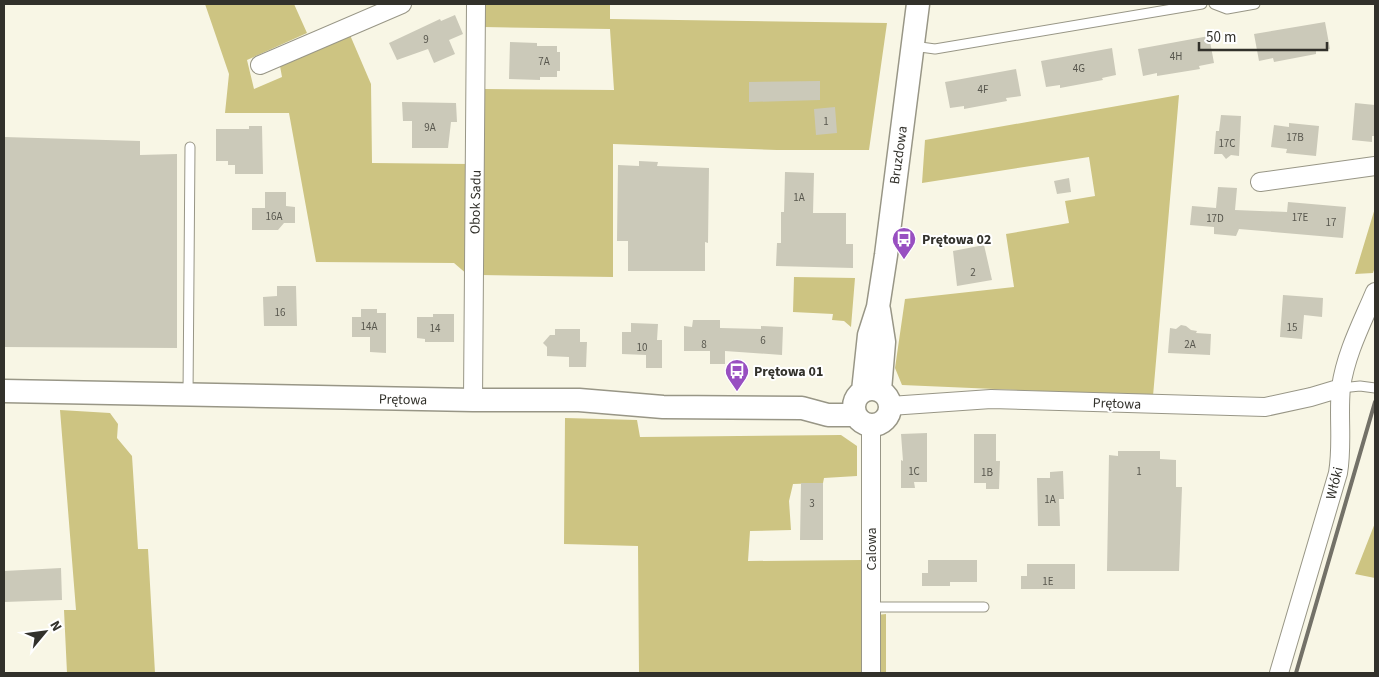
<svg xmlns="http://www.w3.org/2000/svg" width="1379" height="677" viewBox="0 0 1379 677" font-family="'Source Sans 3',sans-serif">
	<style>
		.green { fill: #cdc482 }
		.building { fill: #cbc9b9 }
		.lines { fill: none; stroke-linecap: round; stroke-linejoin: round }
		.service-casing { stroke: #989686; stroke-width: 11 }
		.minor-casing { stroke: #989686; stroke-width: 20 }
		.tertiary-casing { stroke: #989686; stroke-width: 25 }
		.service { stroke: #fff; stroke-width: 9 }
		.minor { stroke: #fff; stroke-width: 18 }
		.tertiary { stroke: #fff; stroke-width: 22 }
		.rail { stroke: #737168; stroke-width: 4 }
		.labels { text-anchor: middle; stroke-width: 4; stroke-linejoin: round; paint-order: stroke }
		.number-label { font-size: 11px; fill: #58574e }
		.street-label { font-size: 14px; fill: #32312b; stroke: #fff }
		.poi-label { font-size: 14px; font-weight: bold; fill: #32312b; stroke: #fff; text-anchor: start }
	</style>
	<rect width="100%" height="100%" fill="#f8f6e5"/>
	<path class="green" d="M 205,4 L 294,4 L 307,33 L 247,60 L 254,89 L 282,77 L 280,66 L 350,35 L 371,84 L 372,163 L 469,164 L 468,275 L 454,263 L 316,262 L 289,113 L 225,113 L 229,74 Z
		M 485,4 L 610,4 L 610,19 L 887,23 L 869,150 L 777,150 L 613,144 L 613,277 L 481,275 L 484,89 L 614,90 L 610,29 L 484,27 Z
		M 1179,95 L 1153,396 L 902,385 L 895,368 L 905,299 L 1014,287 L 1006,234 L 1069,223 L 1065,201 L 1095,196 L 1089,157 L 922,183 L 925,140 Z
		M 1375,208 L 1375,267 L 1373,273 L 1355,274 Z
		M 794,277 L 855,278 L 851,327 L 844,321 L 832,320 L 833,314 L 793,312 Z
		M 60,410 L 110,413 L 118,424 L 117,438 L 132,456 L 138,549 L 148,549 L 155,673 L 67,673 L 64,610 L 76,610 Z
		M 565,418 L 637,420 L 640,437 L 841,435 L 857,446 L 857,476 L 824,478 L 823,483 L 793,484 L 789,501 L 791,530 L 750,531 L 748,561 L 861,560 L 862,673 L 639,673 L 638,546 L 564,544 Z
		M 1375,523 L 1375,578 L 1355,574 Z
		M 886,614 L 886,673 L 877,673 L 877,615 Z"/>
	<path class="building" d="M 455,15 L 463,34 L 449,40 L 455,54 L 434,63 L 428,49 L 397,60 L 389,43 L 440,19 L 441,21 Z
		M 1325,22 L 1330,49 L 1316,51 L 1316,54 L 1274,62 L 1273,58 L 1259,61 L 1254,34 Z
		M 1209,36 L 1214,63 L 1199,66 L 1200,69 L 1157,76 L 1157,73 L 1143,76 L 1138,49 Z
		M 510,42 L 537,43 L 537,46 L 557,46 L 557,52 L 560,52 L 560,71 L 557,71 L 557,77 L 540,77 L 540,80 L 509,79 Z
		M 1112,48 L 1116,75 L 1102,78 L 1103,80 L 1060,88 L 1060,85 L 1046,87 L 1041,61 Z
		M 1016,69 L 1021,96 L 1006,98 L 1007,101 L 964,109 L 964,106 L 950,108 L 945,82 Z
		M 820,81 L 820,100 L 749,102 L 749,82 Z
		M 402,102 L 456,103 L 457,122 L 451,122 L 448,148 L 412,148 L 412,121 L 403,121 Z
		M 1355,103 L 1375,105 L 1375,136 L 1372,136 L 1372,142 L 1352,140 Z
		M 835,107 L 837,133 L 816,135 L 814,109 Z
		M 1221,115 L 1241,116 L 1239,156 L 1231,155 L 1226,159 L 1222,154 L 1214,154 L 1216,131 L 1219,131 Z
		M 1289,123 L 1319,126 L 1316,156 L 1286,153 L 1287,149 L 1271,147 L 1274,125 L 1289,127 Z
		M 249,126 L 262,126 L 263,174 L 235,174 L 235,165 L 228,165 L 228,161 L 216,161 L 216,129 L 249,129 Z
		M 4,137 L 140,141 L 140,155 L 177,154 L 177,348 L 4,347 Z
		M 639,161 L 658,162 L 657,166 L 709,168 L 708,243 L 705,242 L 705,271 L 628,271 L 628,241 L 617,241 L 618,165 L 639,166 Z
		M 785,172 L 814,173 L 813,213 L 846,213 L 846,244 L 853,244 L 853,268 L 776,266 L 777,243 L 781,243 L 781,212 L 784,212 Z
		M 1069,178 L 1071,192 L 1057,194 L 1054,181 Z
		M 1218,187 L 1237,188 L 1235,210 L 1287,212 L 1288,202 L 1346,207 L 1343,238 L 1239,229 L 1236,236 L 1214,234 L 1214,227 L 1190,225 L 1192,206 L 1216,208 Z
		M 265,192 L 286,192 L 286,206 L 295,207 L 295,223 L 284,223 L 278,230 L 252,230 L 252,208 L 265,208 Z
		M 984,245 L 992,280 L 957,286 L 953,251 Z
		M 277,286 L 296,286 L 297,326 L 264,326 L 263,297 L 277,296 Z
		M 1283,295 L 1323,298 L 1322,317 L 1304,315 L 1302,339 L 1280,337 Z
		M 361,309 L 377,309 L 377,313 L 386,313 L 386,353 L 370,352 L 370,337 L 352,337 L 352,317 L 361,317 Z
		M 433,314 L 454,314 L 454,342 L 425,342 L 425,339 L 417,338 L 417,317 L 433,317 Z
		M 693,320 L 720,320 L 720,328 L 761,329 L 761,326 L 783,327 L 782,355 L 725,351 L 725,364 L 710,364 L 710,351 L 684,351 L 684,326 L 692,327 Z
		M 631,323 L 658,324 L 657,340 L 662,340 L 662,368 L 646,368 L 646,355 L 622,354 L 622,332 L 631,332 Z
		M 1181,325 L 1186,326 L 1191,330 L 1197,331 L 1196,333 L 1211,334 L 1210,355 L 1168,353 L 1170,328 L 1176,329 Z
		M 555,329 L 580,329 L 580,342 L 587,342 L 586,367 L 569,367 L 569,357 L 547,356 L 547,347 L 543,343 L 550,335 L 555,335 Z
		M 927,433 L 927,482 L 914,482 L 915,488 L 901,488 L 901,460 L 903,461 L 901,434 Z
		M 974,434 L 996,434 L 996,461 L 1000,461 L 999,489 L 986,489 L 986,483 L 974,483 Z
		M 1118,451 L 1160,451 L 1160,459 L 1176,460 L 1176,487 L 1182,487 L 1179,571 L 1107,571 L 1109,455 L 1118,456 Z
		M 1063,471 L 1064,499 L 1059,499 L 1060,526 L 1038,526 L 1037,478 L 1050,478 L 1050,472 Z
		M 801,483 L 823,483 L 823,540 L 800,540 Z
		M 928,560 L 977,560 L 977,582 L 950,582 L 950,586 L 922,586 L 922,573 L 928,573 Z
		M 1027,564 L 1075,564 L 1075,589 L 1021,589 L 1021,576 L 1027,576 Z
		M 61,568 L 62,600 L 4,602 L 4,571 Z"/>
	<g class="lines">
		<g class="service-casing">
			<path id="service" d="M 1214,4 L 1227,9 L 1255,4
				M 913,46 L 935,49 L 1202,4
				M 1341,388 L 1360,386 L 1375,388
				M 188,395 L 190,147
				M 871,607 L 984,607"/>
		</g>
		<g class="minor-casing">
			<path id="minor" d="M 260,65 L 402,4
				M 1260,182 L 1375,166
				M 473,400 L 476,4
				M 890,406 L 991,399 L 1265,407 L 1311,397 L 1341,388
				M 871,425 L 871,673
				M 1279,673 L 1338,473 C 1343,444 1338,416 1341,387 C 1346,353 1362,323 1375,292"/>
		</g>
		<g class="tertiary-casing">
			<path id="tertiary" d="M 879,310 L 884,342 L 880,390
				M854 407a18 18 0 1 1 36 0a18 18 0 1 1-36 0Z
				M 4,391 L 473,400 L 579,400 L 663,407 L 802,408 L 828,415 L 855,415
				M 863,391 L 869,335 L 878,307 L 886,255 L 918,4"/>
		</g>
		<use href="#service" class="service"/>
		<use href="#minor" class="minor"/>
		<use href="#tertiary" class="tertiary"/>
		<path class="rail" d="M 1296,673 L 1375,402"/>
	</g>
	<defs>
		<g id="bus-pin" transform="scale(1.25)"><path d="M0 17L-7.5 6A9.5 9.5 0 1 1 7.5 6Z" fill="#984fc1" stroke="#fff"/><path d="M-5-6H5V4H4V6H2V4H-2V6H-4V4H-5ZM-3.5-4V0h7V-4ZM-3.5 1.2v1.5H-2V1.2ZM2 1.2v1.5H3.5V1.2Z" fill="#fff"/></g>
	</defs>
	<g fill-rule="evenodd">
		<use href="#bus-pin" x="904" y="239"/>
		<use href="#bus-pin" x="737" y="371"/>
	</g>
	<g class="labels">
		<g class="number-label">
			<text x="426" y="43">9</text>
			<text x="1176" y="60">4H</text>
			<text x="544" y="65">7A</text>
			<text x="1079" y="72">4G</text>
			<text x="983" y="93">4F</text>
			<text x="826" y="125">1</text>
			<text x="430" y="131">9A</text>
			<text x="1295" y="141">17B</text>
			<text x="1227" y="147">17C</text>
			<text x="799" y="201">1A</text>
			<text x="274" y="220">16A</text>
			<text x="1300" y="221">17E</text>
			<text x="1215" y="222">17D</text>
			<text x="1331" y="226">17</text>
			<text x="973" y="276">2</text>
			<text x="280" y="316">16</text>
			<text x="369" y="330">14A</text>
			<text x="1292" y="331">15</text>
			<text x="435" y="332">14</text>
			<text x="763" y="344">6</text>
			<text x="704" y="348">8</text>
			<text x="1190" y="348">2A</text>
			<text x="642" y="351">10</text>
			<text x="914" y="475">1C</text>
			<text x="1139" y="475">1</text>
			<text x="987" y="476">1B</text>
			<text x="1050" y="503">1A</text>
			<text x="812" y="507">3</text>
			<text x="1048" y="585">1E</text>
		</g>
		<g class="street-label">
			<text transform="translate(898 155) rotate(-82)" y="5">Bruzdowa</text>
			<text transform="translate(475 202) rotate(-89)" y="5">Obok Sadu</text>
			<text transform="translate(403 399) rotate(1)" y="5">Prętowa</text>
			<text transform="translate(1117 403) rotate(2)" y="5">Prętowa</text>
			<text transform="translate(1334 483) rotate(-76)" y="5">Włóki</text>
			<text transform="translate(871 549) rotate(-90)" y="5">Calowa</text>
		</g>
		<g class="poi-label">
			<text x="922" y="244">Prętowa 02</text>
			<text x="754" y="376">Prętowa 01</text>
		</g>
	</g>
	<rect width="1379" height="677" fill="none" stroke="#32312b" stroke-width="10"/>
	<g transform="translate(45 632) rotate(61)" stroke="#ffffff" stroke-width="4" paint-order="stroke">
	<path d="M0-4L9 19L0 12L-9 19Z" fill="#32312b"/>
	<text y="-8" font-size="14" font-weight="bold" text-anchor="middle" fill="#32312b">N</text>
	</g>
	<path d="M1199 42v8h128v-8" fill="none" stroke="#32312b" stroke-width="2.5"/>
	<text x="1206" y="42" font-size="15" fill="#32312b" stroke="#ffffff" stroke-width="4" paint-order="stroke">50 m</text>
</svg>
